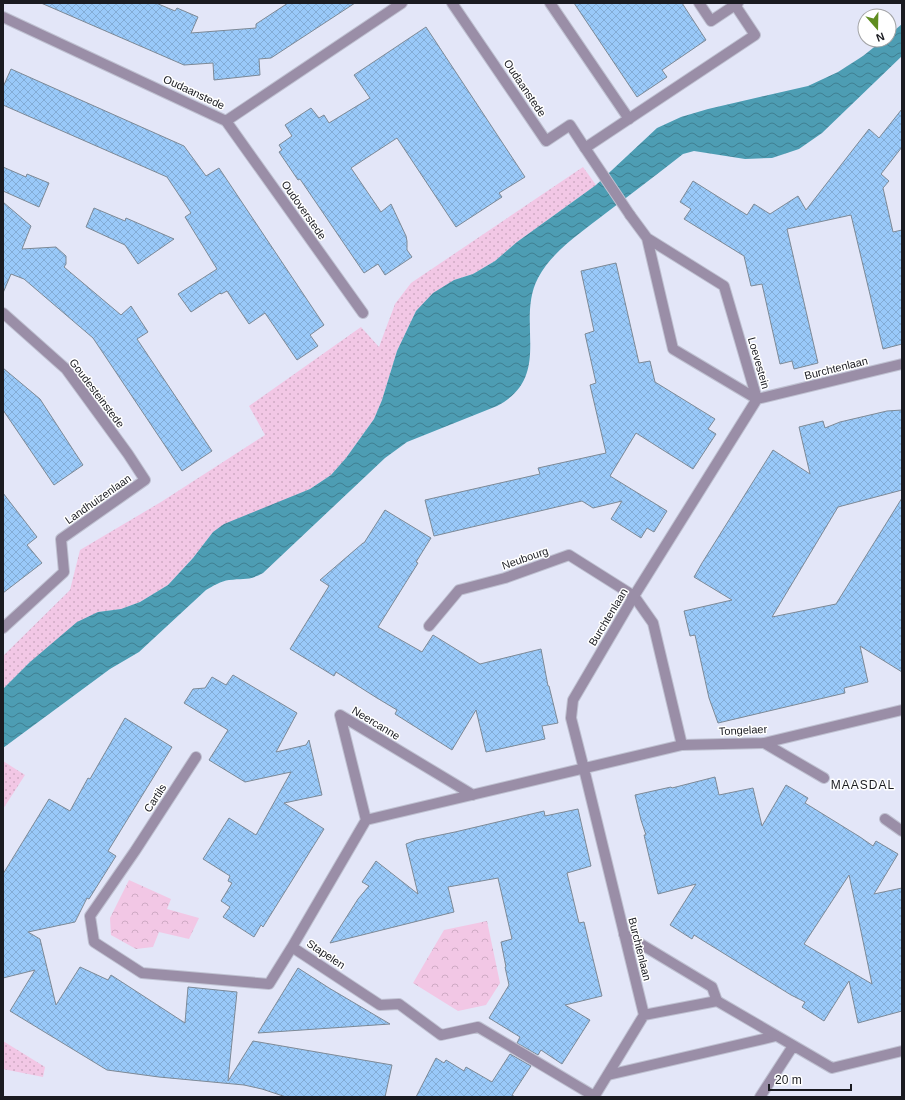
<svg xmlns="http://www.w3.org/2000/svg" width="905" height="1100" viewBox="0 0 905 1100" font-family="Helvetica,sans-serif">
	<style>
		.grass { fill: url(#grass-dots) }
		.park { fill: url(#park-crowns) }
		.water { fill: url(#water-waves) }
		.building { fill: url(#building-cross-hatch); stroke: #7d8996; fill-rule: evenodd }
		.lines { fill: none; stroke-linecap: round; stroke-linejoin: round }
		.service-casing { stroke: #bfc1d1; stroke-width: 12 }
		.pedestrian-casing { stroke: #bfc1d1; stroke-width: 12 }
		.minor-casing { stroke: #bfc1d1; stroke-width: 12 }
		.service { stroke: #9a8ea7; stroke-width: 10 }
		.pedestrian { stroke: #9a8ea7; stroke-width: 10 }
		.minor { stroke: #9a8ea7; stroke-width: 10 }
		.labels { text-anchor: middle; stroke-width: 3; stroke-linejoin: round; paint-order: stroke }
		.street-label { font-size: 11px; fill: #1a1b21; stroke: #fff }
		.neighbourhood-label { font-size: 12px; letter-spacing: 1px; fill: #1a1b21; stroke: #fff }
	</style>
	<defs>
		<pattern id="grass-dots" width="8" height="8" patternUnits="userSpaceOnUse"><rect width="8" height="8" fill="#f2c7e5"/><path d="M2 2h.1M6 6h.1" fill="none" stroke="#cfaac4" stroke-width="1.8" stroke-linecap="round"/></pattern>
		<pattern id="park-crowns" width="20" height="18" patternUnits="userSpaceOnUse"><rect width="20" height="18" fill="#f2c7e5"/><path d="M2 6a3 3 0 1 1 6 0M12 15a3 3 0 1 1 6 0" fill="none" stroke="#cfaac4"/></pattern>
		<pattern id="water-waves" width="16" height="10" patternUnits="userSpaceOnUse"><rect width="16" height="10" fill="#4d9db3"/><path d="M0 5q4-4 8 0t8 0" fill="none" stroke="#3f7f91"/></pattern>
		<pattern id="building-cross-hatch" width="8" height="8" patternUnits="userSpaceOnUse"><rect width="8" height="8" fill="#99c9f9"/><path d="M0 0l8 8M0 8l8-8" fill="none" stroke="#83acd5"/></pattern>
	</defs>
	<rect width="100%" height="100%" fill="#e3e6f8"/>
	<path class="grass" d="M 583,167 L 596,185 L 517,242 L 495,261 L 473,274 L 454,280 L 416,311 L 397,351 L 382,400 L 374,419 L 346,458 L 331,475 L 310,489 L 213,532 L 193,558 L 168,585 L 140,602 L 121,609 L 98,612 L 30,662 L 3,689 L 3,656 L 70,590 L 80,550 L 161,502 L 265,435 L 249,406 L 361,327 L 379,347 L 395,304 L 411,283 Z
		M 3,761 L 25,775 L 3,809 Z
		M 3,1041 L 45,1067 L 43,1077 L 3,1069 Z"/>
	<path class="park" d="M 129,880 L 171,899 L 167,909 L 199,918 L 189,939 L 159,932 L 153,947 L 136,949 L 111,935 L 110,918 Z
		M 487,921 L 500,983 L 486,1005 L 458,1011 L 413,983 L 444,930 Z"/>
	<path class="water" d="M 902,24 L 902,56 L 822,133 L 799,149 L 772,158 L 745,159 L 694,151 L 683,154 C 658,174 632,193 606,213 C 582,232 553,250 538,278 C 515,322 554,376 497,406 L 407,442 L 385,458 L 263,573 C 249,581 243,578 229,580 C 221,581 213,586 206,590 L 139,652 L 110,669 L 3,748 L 3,689 L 30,662 L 77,622 L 98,612 L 121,609 L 140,602 L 168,585 L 193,558 L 213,532 L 224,524 L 310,489 L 331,475 L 346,458 L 374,419 L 382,400 L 397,351 L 416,311 L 433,293 L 454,280 L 473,274 L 495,261 L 517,242 L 596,185 L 657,128 L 681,117 L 708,109 L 808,86 L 838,72 L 863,56 L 883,40 L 889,40 L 889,35 Z"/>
	<path class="building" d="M 41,3 L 156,3 L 175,11 L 177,8 L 198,17 L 191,33 L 256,28 L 256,24 L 288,3 L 355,3 L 271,58 L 259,59 L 260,75 L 214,80 L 213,63 L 184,65 Z
		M 574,3 L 682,3 L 706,40 L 662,70 L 667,77 L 637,97 Z
		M 426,27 L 525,177 L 499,193 L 502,197 L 456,227 L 397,138 L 351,168 L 381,212 L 391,204 L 406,236 L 407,241 L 407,250 L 412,257 L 385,275 L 378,264 L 364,273 L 300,179 L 298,180 L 279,152 L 282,150 L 279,145 L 292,136 L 285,125 L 311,108 L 319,118 L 324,115 L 329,123 L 370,98 L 354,75 Z
		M 11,69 L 184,146 L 206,176 L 219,168 L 324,325 L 310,335 L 318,346 L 297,360 L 265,313 L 249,324 L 227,291 L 221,294 L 220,293 L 191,312 L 178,294 L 217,269 L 185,217 L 191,213 L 167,177 L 3,105 L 3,87 Z
		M 902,109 L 902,147 L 881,174 L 889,181 L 883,188 L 893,232 L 902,230 L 902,344 L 883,349 L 851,215 L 787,229 L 818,363 L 794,369 L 792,361 L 780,364 L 762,284 L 751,286 L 744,256 L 684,219 L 691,209 L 680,202 L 693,181 L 747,215 L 754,204 L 770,214 L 798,196 L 806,210 L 869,129 L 879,138 Z
		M 3,167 L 26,177 L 27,174 L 49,183 L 39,207 L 3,191 Z
		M 3,202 L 31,226 L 22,249 L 56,247 L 66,256 L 66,264 L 64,267 L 121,315 L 131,306 L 148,332 L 137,339 L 212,451 L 182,471 L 93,338 L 24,279 L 11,274 L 3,293 Z
		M 94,208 L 125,221 L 126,218 L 174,239 L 138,264 L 125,245 L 86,227 Z
		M 616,263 L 639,363 L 650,361 L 655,382 L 715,419 L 708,429 L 716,434 L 693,469 L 636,433 L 610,476 L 667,511 L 654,532 L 647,528 L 641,538 L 611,519 L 622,501 L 593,508 L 582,501 L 434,536 L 425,500 L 540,474 L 538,468 L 606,453 L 590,385 L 596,383 L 585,334 L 594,331 L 581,271 Z
		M 3,368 L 40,399 L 83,465 L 54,485 L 3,410 Z
		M 902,410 L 902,490 L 838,507 L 772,617 L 836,604 L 902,498 L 902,672 L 860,646 L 868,682 L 844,688 L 845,693 L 718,723 L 709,698 L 695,635 L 690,636 L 684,611 L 732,600 L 694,577 L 702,563 L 773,450 L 810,474 L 799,427 L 823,421 L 825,428 L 840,422 L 887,411 Z
		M 3,493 L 37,537 L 27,545 L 42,563 L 3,593 Z
		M 385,510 L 431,538 L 416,562 L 418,563 L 378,627 L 422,652 L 433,635 L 480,664 L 541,649 L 548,686 L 549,686 L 558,723 L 542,726 L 545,739 L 486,752 L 476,710 L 452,750 L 395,714 L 397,710 L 377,698 L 336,672 L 334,676 L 290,649 L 329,586 L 320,580 L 363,543 L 364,543 Z
		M 233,675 L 297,713 L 276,752 L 306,745 L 309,740 L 322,795 L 284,803 L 324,829 L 263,927 L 261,925 L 254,937 L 223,917 L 230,907 L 221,901 L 232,883 L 228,881 L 230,876 L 203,859 L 229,818 L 256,835 L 291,772 L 245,782 L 209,760 L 228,730 L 184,703 L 193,689 L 205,688 L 212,677 L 226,685 Z
		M 125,718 L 172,747 L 108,851 L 116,856 L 89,899 L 87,898 L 75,922 L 28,932 L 40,939 L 56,1005 L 80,967 L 108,980 L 111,975 L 185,1023 L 188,987 L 237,992 L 228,1081 L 253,1041 L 392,1065 L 385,1097 L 286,1097 L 262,1089 L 244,1085 L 159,1077 L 107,1070 L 10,1011 L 35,970 L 3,978 L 3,874 L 49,799 L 70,811 L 88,778 L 90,779 Z
		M 715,777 L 719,795 L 753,788 L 762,826 L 786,785 L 808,798 L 805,803 L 860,837 L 873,846 L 876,841 L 898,854 L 874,894 L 902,888 L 902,1011 L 858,1023 L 849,981 L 824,1021 L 802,1007 L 805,1002 L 791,995 L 694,935 L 692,939 L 670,925 L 696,884 L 658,894 L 644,835 L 646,835 L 641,820 L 635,795 L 671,787 L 672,788 ZM 849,875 L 854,898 L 872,984 L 804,944 Z
		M 578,809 L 591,866 L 567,873 L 579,923 L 584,922 L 602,996 L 565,1005 L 590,1020 L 562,1064 L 541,1050 L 538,1055 L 517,1043 L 520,1037 L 489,1018 L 509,985 L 505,967 L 506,967 L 501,942 L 512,939 L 498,878 L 448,887 L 454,912 L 330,943 L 358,899 L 369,886 L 362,882 L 376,861 L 418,894 L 406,844 L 416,840 L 455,832 L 544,811 L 545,816 Z
		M 298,968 L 329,988 L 390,1024 L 258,1033 Z
		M 510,1054 L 531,1066 L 512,1095 L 515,1097 L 416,1097 L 436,1058 L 444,1063 L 446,1060 L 464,1071 L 466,1067 L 492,1082 Z"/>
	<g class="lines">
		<g class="service-casing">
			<path id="service" d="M 699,3 L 711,21 L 735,5
				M 634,596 L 653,623 L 682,745
				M 764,743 L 824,778
				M 885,819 L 902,831
				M 624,934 L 712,987 L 717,1001
				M 608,1075 L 776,1036"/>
		</g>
		<g class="pedestrian-casing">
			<path id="pedestrian" d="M 550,3 L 629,119
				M 585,148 L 630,215"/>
		</g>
		<g class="minor-casing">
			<path id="minor" d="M 452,3 L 546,141 L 570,125 L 585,148 L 755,35 L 735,5 L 738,3
				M 3,17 L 226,121 L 402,3
				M 226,121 L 363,313
				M 630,215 L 647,238 L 673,349 L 757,399 L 724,286 L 647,238
				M 3,313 L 66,369 L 128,454 L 145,480 L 61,539 L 64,572 L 3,628
				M 429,626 L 459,590 L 505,578 L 569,555 L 634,596
				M 196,757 L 135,851 L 90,916 L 94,942 L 142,973 L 269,984 L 292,947 L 380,1005 L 399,1004 L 441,1035 L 478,1027 L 594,1096
				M 366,820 L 340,715 L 473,795
				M 292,947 L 366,820 L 682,745 L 764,743 L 902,710
				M 644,1015 L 717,1001 L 832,1068 L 902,1051
				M 594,1097 L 644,1015 L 584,769 L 571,718 L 573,700 L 634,596 L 757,399 L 902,364
				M 760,1097 L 793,1046"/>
		</g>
		<use href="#service" class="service"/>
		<use href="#pedestrian" class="pedestrian"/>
		<use href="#minor" class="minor"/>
	</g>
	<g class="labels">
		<g class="street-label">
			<text transform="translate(525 88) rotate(56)" y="4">Oudaanstede</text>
			<text transform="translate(194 92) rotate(25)" y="4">Oudaanstede</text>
			<text transform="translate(304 210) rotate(55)" y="4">Oudoverstede</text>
			<text transform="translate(759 363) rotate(74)" y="4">Loevestein</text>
			<text transform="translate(836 368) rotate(-14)" y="4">Burchtenlaan</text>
			<text transform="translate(97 393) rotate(53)" y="4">Goudesteinstede</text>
			<text transform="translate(98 499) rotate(-35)" y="4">Landhuizenlaan</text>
			<text transform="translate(525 558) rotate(-19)" y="4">Neubourg</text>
			<text transform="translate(608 617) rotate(-59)" y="4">Burchtenlaan</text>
			<text transform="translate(376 723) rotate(31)" y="4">Neercanne</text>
			<text transform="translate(743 730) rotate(-3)" y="4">Tongelaer</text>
			<text transform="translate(155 798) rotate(-57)" y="4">Cartils</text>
			<text transform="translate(640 949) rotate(76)" y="4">Burchtenlaan</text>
			<text transform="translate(326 954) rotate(34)" y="4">Stapelen</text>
		</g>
		<g class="neighbourhood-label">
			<text x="863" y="789">MAASDAL</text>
		</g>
	</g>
	<rect width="905" height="1100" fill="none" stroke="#1a1b21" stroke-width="8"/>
	<g transform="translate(877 28) rotate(160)"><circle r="19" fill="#ffffff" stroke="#a3a4a6"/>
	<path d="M0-3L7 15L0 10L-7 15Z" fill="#608d20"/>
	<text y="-6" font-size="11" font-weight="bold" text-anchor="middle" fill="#1a1b21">N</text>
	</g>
	<path d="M769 1084v6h82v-6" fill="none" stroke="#1a1b21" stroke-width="2"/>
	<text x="775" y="1084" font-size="12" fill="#1a1b21" stroke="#ffffff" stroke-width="3" paint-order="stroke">20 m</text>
</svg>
